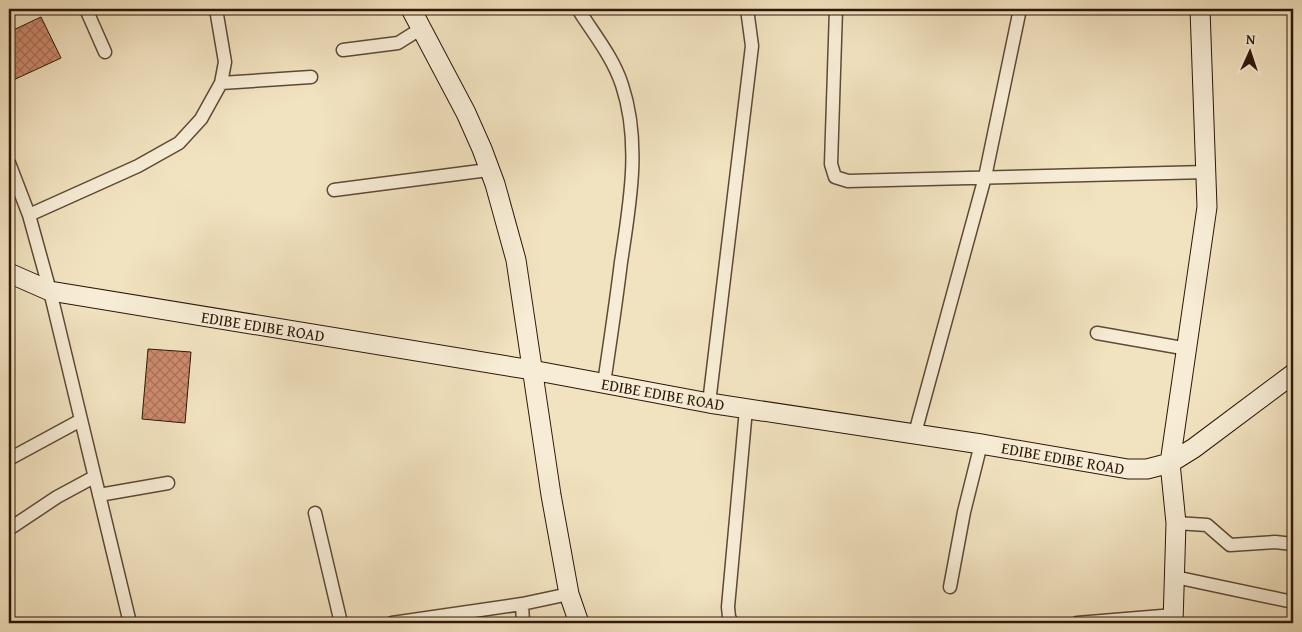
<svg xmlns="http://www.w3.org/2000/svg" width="1302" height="632" viewBox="0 0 1302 632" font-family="'Gentium Book Plus',serif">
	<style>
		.building { fill: url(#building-cross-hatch); stroke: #2d1708 }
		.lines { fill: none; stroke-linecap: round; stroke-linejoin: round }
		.street-casing { stroke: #5e4a36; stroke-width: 15 }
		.secondary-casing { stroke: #2d1708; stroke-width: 21 }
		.street { stroke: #f7edd6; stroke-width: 12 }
		.secondary { stroke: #f7edd6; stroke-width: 19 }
		.labels { text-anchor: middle; stroke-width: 4; stroke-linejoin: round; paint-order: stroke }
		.street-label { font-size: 16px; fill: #2d1708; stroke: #f7edd6 }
	</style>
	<defs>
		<pattern id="building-cross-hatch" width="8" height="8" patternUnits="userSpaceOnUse" patternTransform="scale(1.25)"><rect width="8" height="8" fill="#ce8b6e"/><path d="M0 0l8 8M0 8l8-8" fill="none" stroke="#a87158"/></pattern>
	</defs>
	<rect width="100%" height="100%" fill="#f2e3c0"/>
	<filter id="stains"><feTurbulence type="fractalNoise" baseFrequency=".004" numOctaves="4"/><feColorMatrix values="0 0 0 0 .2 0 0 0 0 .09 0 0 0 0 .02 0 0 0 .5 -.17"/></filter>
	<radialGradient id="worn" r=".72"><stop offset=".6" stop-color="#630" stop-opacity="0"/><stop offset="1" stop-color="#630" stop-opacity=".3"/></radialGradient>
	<path class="building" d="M 41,17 L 61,58 L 9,82 L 9,32 Z
		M 148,349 L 191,352 L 185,423 L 142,419 Z"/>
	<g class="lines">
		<g class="street-casing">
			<path id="street" d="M 86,9 L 105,52
				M 578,9 C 593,33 613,57 622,85 C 641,142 630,203 621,262 C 616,303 610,343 604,383
				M 836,9 L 831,164 L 835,177 L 848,181 L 1207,172
				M 343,50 L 398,43 L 422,28
				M 221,83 L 311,77
				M 9,163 L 29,215 L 50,291 L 130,623
				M 334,190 L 488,170
				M 29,215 L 138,166 L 179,143 L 201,119 L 221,83 L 225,62 L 216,9
				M 1097,333 L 1188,349
				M 709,403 L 752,46 L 747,9
				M 915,433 L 985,177 L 1020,9
				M 9,459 L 81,420
				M 99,495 L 168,483
				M 315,513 L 341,623
				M 1176,523 L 1207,525 L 1230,545 L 1275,542 L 1293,544
				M 9,529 L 57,497 L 94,477
				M 1175,577 L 1293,602
				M 950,587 L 964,512 L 981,444
				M 522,604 L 523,623
				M 392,623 L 522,604 L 569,594
				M 732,623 L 729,617 L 728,607 L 746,409
				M 1077,623 L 1174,615"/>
		</g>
		<g class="secondary-casing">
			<path id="secondary" d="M 411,9 L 466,113 L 482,149 L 495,184 L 516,260 L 551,495 L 569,594 L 579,623
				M 9,273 L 50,291 L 532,370 L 709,403 L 981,444 L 1128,469 L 1147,469 L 1170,463 L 1194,448 L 1293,374
				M 1173,623 L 1176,523 L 1170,463 L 1207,207 L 1200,9"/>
		</g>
		<use href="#street" class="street"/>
		<use href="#secondary" class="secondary"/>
	</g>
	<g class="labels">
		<g class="street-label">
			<text transform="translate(263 326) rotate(9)" y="6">EDIBE EDIBE ROAD</text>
			<text transform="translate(663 394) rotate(10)" y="6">EDIBE EDIBE ROAD</text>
			<text transform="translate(1063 458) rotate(10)" y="6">EDIBE EDIBE ROAD</text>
		</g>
	</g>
	<rect width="1302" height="632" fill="none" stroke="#f2e3c0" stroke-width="30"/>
	<rect x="10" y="10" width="1282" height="612" fill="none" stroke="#2d1708" stroke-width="2.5"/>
	<rect x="15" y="15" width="1272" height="602" fill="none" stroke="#2d1708"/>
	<g transform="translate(1250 52) rotate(3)" stroke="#f7edd6" stroke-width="4" paint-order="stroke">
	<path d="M0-4L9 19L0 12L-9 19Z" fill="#2d1708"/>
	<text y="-8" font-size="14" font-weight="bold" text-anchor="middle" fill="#2d1708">N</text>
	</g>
	<rect width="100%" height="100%" filter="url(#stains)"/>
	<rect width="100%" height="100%" fill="url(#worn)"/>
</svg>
